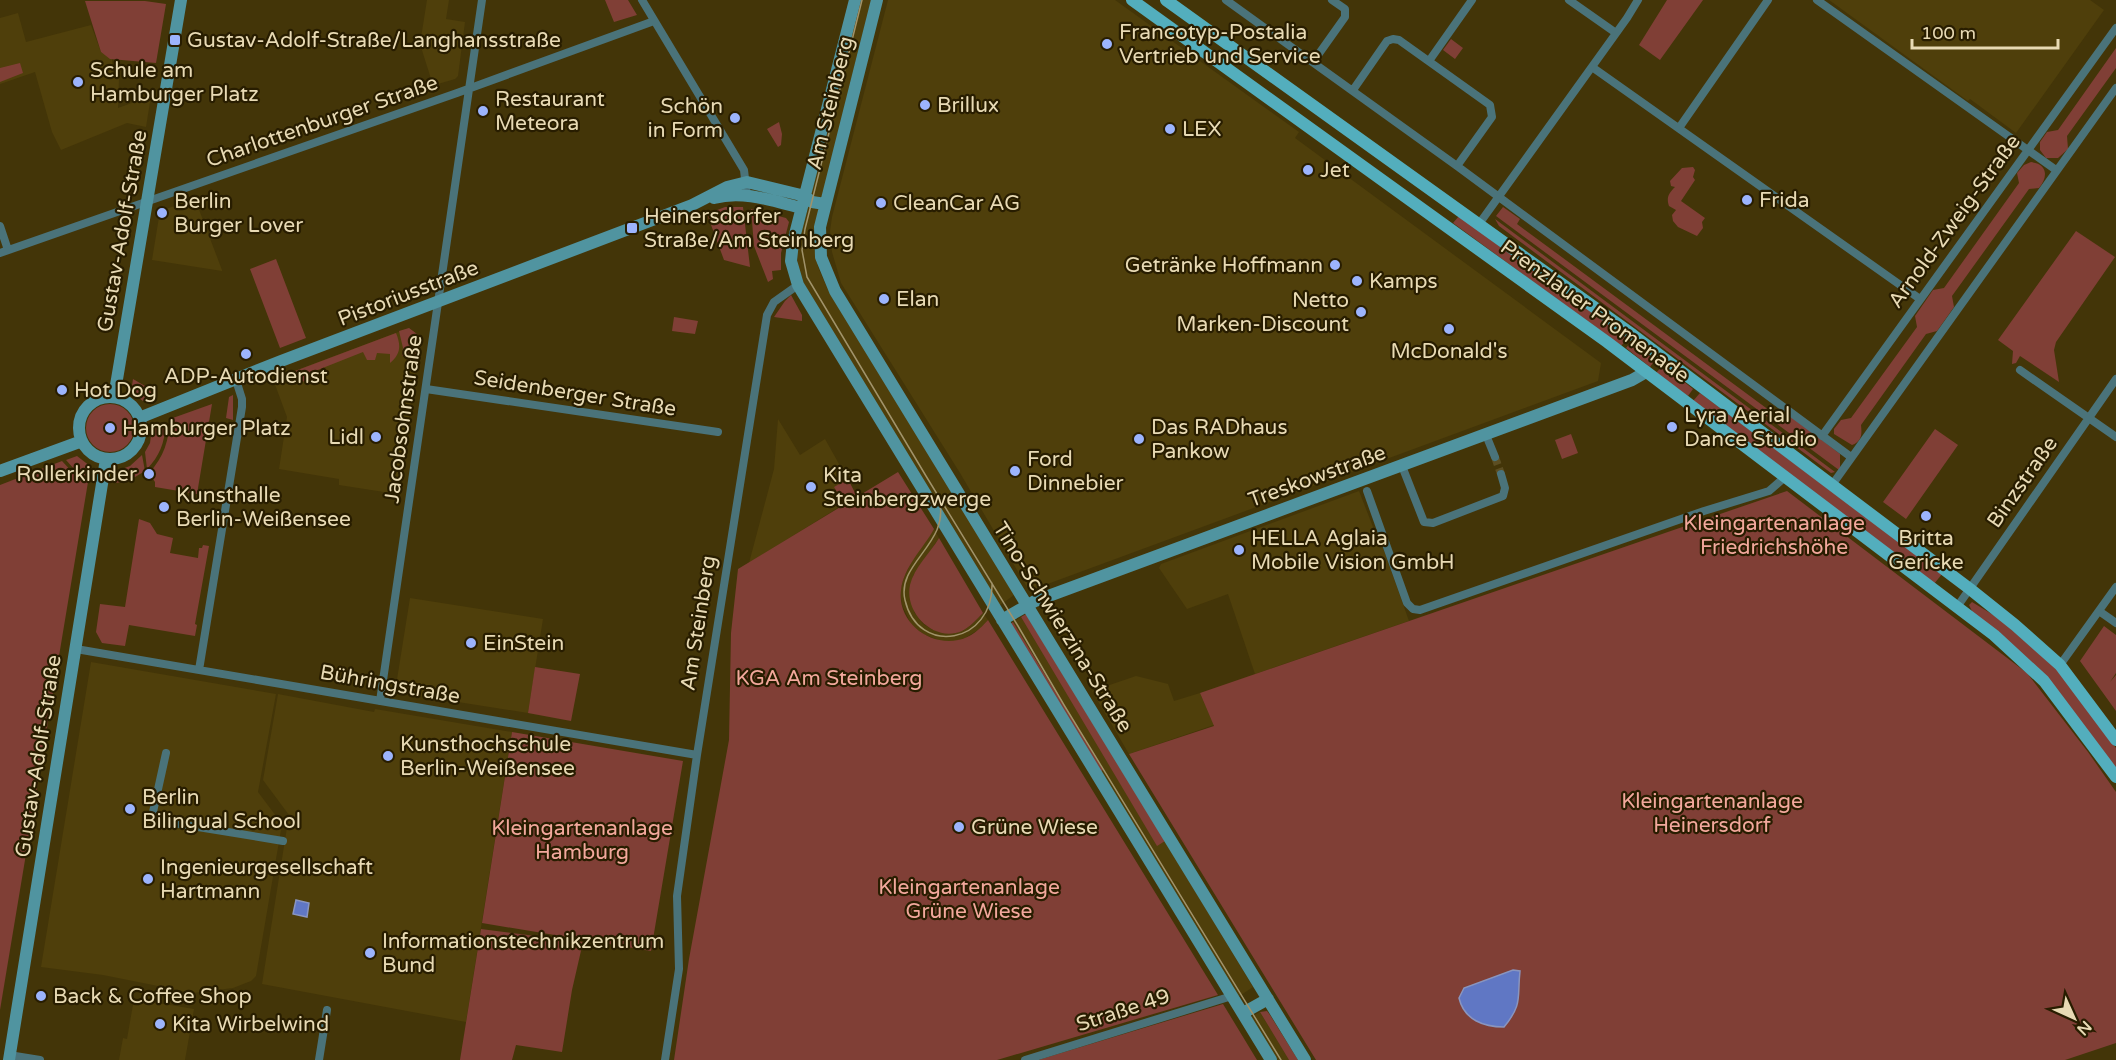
<svg xmlns="http://www.w3.org/2000/svg" width="2116" height="1060" viewBox="0 0 2116 1060" font-family="'Varela Round',sans-serif">
	<style>
		.built { fill: #4f3f0b }
		.green { fill: #803f36 }
		.water { fill: #6077c4; stroke: #8995bf; stroke-width: 1.5 }
		.lines { fill: none; stroke-linecap: round; stroke-linejoin: round }
		.street-tunnel { stroke: #5c4e22; stroke-width: 8; stroke-dasharray: 8 4; stroke-linecap: butt }
		.street { stroke: #4a737a; stroke-width: 8 }
		.secondary { stroke: #5094a0; stroke-width: 12 }
		.primary { stroke: #53aebd; stroke-width: 12 }
		.tram { stroke: #a1936a; stroke-width: 1.5 }
		.poi-dot { fill: #9cb4fd; stroke: #281d00; stroke-width: 2 }
		.labels { text-anchor: middle; stroke-width: 4.5; stroke-linejoin: round; paint-order: stroke }
		.poi-label { font-size: 21px; fill: #e8dab4; stroke: #281d00; text-anchor: start }
		.street-label { font-size: 21px; fill: #e8dab4; stroke: #281d00 }
		.park-label { font-size: 21px; fill: #f3a89c; stroke: #281d00 }
	</style>
	<rect width="100%" height="100%" fill="#433508"/>
	<path class="built" d="M 427,0 L 449,0 L 446,19 L 465,22 L 458,76 L 455,79 L 438,84 L 437,80 L 432,82 L 420,44 Z
		M 858,0 L 871,0 L 814,230 L 813,244 L 818,267 L 827,288 L 955,495 L 1014,595 L 999,606 L 802,283 L 798,270 L 797,244 Z
		M 888,0 L 1115,0 L 1299,132 L 1295,138 L 1601,363 L 1598,381 L 1034,589 L 1027,587 L 960,473 L 841,283 L 832,252 L 830,231 L 832,217 Z
		M 1829,0 L 2090,0 L 2104,10 L 2016,133 L 1970,99 L 1968,101 Z
		M 18,13 L 26,42 L 91,25 L 101,52 L 112,59 L 113,78 L 119,78 L 118,108 L 151,96 L 146,127 L 127,123 L 61,150 L 52,132 L 35,72 L 0,84 L 0,18 Z
		M 195,199 L 222,270 L 222,271 L 152,260 L 160,211 Z
		M 409,328 L 421,337 L 397,494 L 339,485 L 339,479 L 279,469 L 287,417 L 273,379 Z
		M 778,419 L 800,455 L 825,439 L 857,496 L 749,563 L 774,469 Z
		M 1359,491 L 1380,545 L 1382,545 L 1409,621 L 1255,674 L 1228,594 L 1187,609 L 1159,568 L 1161,564 Z
		M 934,529 L 939,538 L 913,576 L 914,612 L 923,624 L 933,630 L 962,631 L 971,625 L 983,613 L 988,620 L 981,628 L 965,638 L 957,641 L 941,641 L 925,635 L 912,626 L 902,605 L 900,591 L 904,577 L 913,559 Z
		M 410,598 L 543,619 L 528,713 L 395,692 Z
		M 1021,617 L 1157,845 L 1165,841 L 1253,987 L 1238,997 L 1149,856 L 1013,622 Z
		M 91,662 L 276,694 L 258,792 L 282,824 L 256,976 L 251,981 L 233,988 L 193,993 L 103,975 L 41,967 Z
		M 1136,676 L 1168,684 L 1174,701 L 1200,693 L 1214,725 L 1129,754 L 1092,691 Z
		M 278,694 L 374,712 L 375,709 L 512,732 L 466,1022 L 262,984 L 289,815 L 263,780 Z
		M 134,999 L 194,1009 L 185,1060 L 119,1060 L 123,1038 L 127,1039 Z
		M 1260,1012 L 1289,1060 L 1276,1060 L 1251,1017 Z"/>
	<path class="green" d="M 605,0 L 628,0 L 637,15 L 614,22 Z
		M 1667,0 L 1703,0 L 1660,60 L 1639,45 Z
		M 85,1 L 145,1 L 166,4 L 156,63 L 110,59 L 101,52 Z
		M 1451,39 L 1463,48 L 1455,59 L 1443,50 Z
		M 2116,48 L 2116,68 L 2067,136 L 2068,149 L 2058,158 L 2046,158 L 2040,150 L 2040,142 L 2047,132 L 2058,130 Z
		M 20,63 L 23,73 L 0,82 L 0,68 Z
		M 779,122 L 782,134 L 781,145 L 778,147 L 767,129 Z
		M 2031,162 C 2048,164 2048,177 2039,188 L 2029,189 L 1952,296 L 1954,307 L 1937,331 L 1926,334 L 1861,425 C 1862,434 1862,441 1852,445 L 1834,434 L 1834,429 L 1841,420 L 1851,418 L 1917,327 L 1915,316 L 1933,290 L 1944,288 L 2019,183 L 2017,173 L 2024,165 Z
		M 1693,167 L 1695,170 L 1693,177 L 1695,180 L 1681,201 L 1705,218 L 1702,222 L 1703,228 L 1697,236 L 1678,227 L 1673,221 L 1672,215 L 1676,210 L 1669,206 C 1666,197 1669,193 1675,187 L 1671,186 L 1670,181 L 1682,168 Z
		M 725,207 L 743,207 L 750,267 L 724,260 L 707,214 Z
		M 1503,207 L 1520,219 L 1517,224 L 1777,416 L 1787,413 L 1840,454 L 1840,468 L 1839,470 L 1496,216 Z
		M 751,209 L 786,218 L 789,222 L 781,253 L 781,270 L 772,271 L 773,279 L 768,282 L 754,246 Z
		M 1459,216 L 1518,260 L 1628,338 L 1621,346 L 1453,223 Z
		M 1495,219 L 1835,472 L 1831,473 L 1499,226 Z
		M 2076,231 L 2115,257 L 2056,342 L 2054,350 L 2059,382 L 2020,356 L 2016,363 L 2012,364 L 2013,351 L 1998,340 Z
		M 276,259 L 306,338 L 280,348 L 250,269 Z
		M 791,295 L 802,315 L 802,321 L 774,317 L 785,301 Z
		M 674,317 L 698,321 L 695,334 L 672,331 Z
		M 409,328 L 421,337 L 417,357 L 402,356 L 403,348 L 399,331 Z
		M 396,333 C 401,345 401,354 390,363 L 390,354 L 377,353 L 375,360 L 367,360 L 363,352 L 305,375 L 307,382 L 301,381 L 295,371 Z
		M 1631,342 L 1655,360 L 1650,367 L 1626,348 Z
		M 1663,365 L 1693,389 L 1688,396 L 1656,373 Z
		M 133,379 L 145,386 L 155,396 L 143,401 L 131,392 Z
		M 1700,393 L 1942,574 L 1934,584 L 1693,401 Z
		M 233,395 L 233,420 L 226,418 L 229,397 Z
		M86 428a24 24 0 1 1 48 0a24 24 0 1 1-48 0Z
		M 212,404 L 197,494 L 155,487 L 155,482 L 149,473 C 164,457 169,440 170,419 Z
		M 165,422 C 166,440 160,456 147,469 L 145,452 L 150,443 L 152,428 Z
		M 1935,429 L 1958,445 L 1906,519 L 1883,502 Z
		M 1571,434 L 1578,453 L 1562,459 L 1555,440 Z
		M 142,455 L 145,471 L 130,480 L 116,483 L 119,470 L 130,466 Z
		M 77,456 L 90,466 L 88,478 L 74,469 L 66,460 Z
		M 62,461 L 74,474 L 88,482 L 0,1010 L 0,485 Z
		M 898,472 L 934,529 C 923,549 904,566 901,590 C 897,621 928,646 958,640 C 970,638 980,629 988,620 L 1218,995 L 997,1060 L 674,1060 L 689,959 L 729,740 L 731,633 L 738,569 Z
		M 848,479 L 856,495 L 843,502 L 834,487 Z
		M 1787,491 L 2027,673 L 2088,752 L 2116,792 L 2116,1043 L 2065,1060 L 1316,1060 L 1129,754 L 1214,726 L 1200,693 Z
		M 139,519 L 150,523 L 157,534 L 173,538 L 170,553 L 198,558 L 199,548 L 202,548 L 203,545 L 209,546 L 195,624 L 197,625 L 195,636 L 129,625 L 125,646 L 102,643 L 96,632 L 100,604 L 125,607 Z
		M 939,538 L 983,613 C 977,619 970,627 962,631 C 934,643 904,613 910,585 C 914,568 930,553 939,538 Z
		M 1972,602 L 2000,619 L 2060,672 L 2116,748 L 2116,770 L 2048,679 L 1973,613 L 1969,605 Z
		M 1026,614 L 1165,841 L 1157,846 L 1021,617 Z
		M 1013,622 L 1103,770 L 1100,772 L 1010,624 Z
		M 2104,626 L 2116,635 L 2116,673 L 2110,682 L 2116,675 L 2116,711 L 2080,661 Z
		M 535,667 L 580,674 L 571,721 L 528,713 Z
		M 512,732 L 683,761 L 651,951 L 482,923 Z
		M 481,929 L 583,942 L 572,990 L 562,1052 L 516,1045 L 512,1060 L 460,1060 Z
		M 1223,1004 L 1257,1060 L 1038,1060 Z
		M 1267,1011 L 1270,1015 L 1298,1060 L 1289,1060 L 1260,1012 Z"/>
	<path class="water" d="M 296,900 L 309,903 L 307,917 L 293,914 Z
		M 1513,970 L 1520,971 C 1517,998 1523,1004 1504,1027 C 1484,1027 1464,1020 1459,998 L 1464,988 Z"/>
	<g class="lines">
		<path class="street-tunnel" d="M 1495,457 L 1501,474"/>
		<path class="street" d="M 642,0 L 744,170 L 747,195
			M 1226,0 L 1457,166 L 1851,457
			M 1569,0 L 1616,33
			M 1817,0 L 2056,170
			M 1429,61 L 1472,0
			M 1313,62 L 1345,17 L 1345,9 L 1332,0
			M 1592,67 L 1920,299
			M 1353,90 L 1387,41 L 1393,39 L 1399,40 L 1490,105 L 1492,117 L 1457,166
			M 1679,128 L 1768,0
			M 1479,224 L 1627,18 L 1638,0
			M 0,226 L 8,250
			M 0,253 L 457,93 L 654,21
			M 2020,370 L 2116,437
			M 426,389 L 718,432
			M 1486,435 L 1495,457
			M 1822,436 L 2116,28
			M 1402,466 L 1424,522 L 1433,523 L 1503,496 L 1505,488 L 1501,474
			M 1832,485 L 2116,88
			M 1367,491 L 1407,603 L 1413,609 L 1420,610 L 1704,511 L 1769,491 L 1785,477
			M 1957,607 L 2116,379
			M 2099,611 L 2116,623
			M 76,649 L 697,755
			M 2060,665 L 2116,587
			M 199,670 L 242,407 L 242,399 L 236,380
			M 380,701 L 482,0
			M 166,753 L 153,812 L 155,820 L 283,841
			M 9,1055 L 40,1060
			M 319,1060 L 327,1010
			M 665,1060 L 679,969 L 677,896 L 697,755 L 767,315 L 774,302 L 798,285
			M 1025,1060 L 1232,996"/>
		<path class="secondary" d="M 855,0 L 793,242 L 791,261 L 798,285 L 1271,1060
			M 877,0 L 820,227 L 821,257 L 835,291 L 1305,1060
			M 714,198 C 743,190 773,201 801,208
			M 114,397 L 181,0
			M79 428a31 31 0 1 1 62 0a31 31 0 1 1-62 0Z
			M 139,418 L 281,361 L 692,205 L 727,187 L 747,182 L 805,196 L 812,202 L 825,204
			M 0,471 L 82,441
			M 1002,620 L 1035,601 L 1632,380 L 1646,372
			M 1243,1013 L 1268,999
			M 9,1060 L 106,459"/>
		<path class="primary" d="M 1132,0 L 1607,342 L 1994,635 L 2044,681 L 2116,777
			M 1166,0 L 1633,335 L 1970,589 L 2015,625 L 2060,665 L 2116,740"/>
		<path class="tram" d="M 862,0 L 805,229 L 802,250 L 807,277 L 926,476 L 1018,626 L 1064,705 L 1281,1060
			M 939,500 C 951,543 896,563 905,600 C 918,657 994,644 992,583"/>
	</g>
	<g class="poi-dot">
		<rect x="169" y="34" width="12" height="12" rx="3"/>
		<circle cx="1107" cy="44" r="6"/>
		<circle cx="78" cy="82" r="6"/>
		<circle cx="925" cy="105" r="6"/>
		<circle cx="483" cy="111" r="6"/>
		<circle cx="735" cy="118" r="6"/>
		<circle cx="1170" cy="129" r="6"/>
		<circle cx="1308" cy="170" r="6"/>
		<circle cx="1747" cy="200" r="6"/>
		<circle cx="881" cy="203" r="6"/>
		<circle cx="162" cy="213" r="6"/>
		<rect x="626" y="222" width="12" height="12" rx="3"/>
		<circle cx="1335" cy="265" r="6"/>
		<circle cx="1357" cy="281" r="6"/>
		<circle cx="884" cy="299" r="6"/>
		<circle cx="1361" cy="312" r="6"/>
		<circle cx="1449" cy="329" r="6"/>
		<circle cx="246" cy="354" r="6"/>
		<circle cx="62" cy="390" r="6"/>
		<circle cx="1672" cy="427" r="6"/>
		<circle cx="110" cy="428" r="6"/>
		<circle cx="376" cy="437" r="6"/>
		<circle cx="1139" cy="439" r="6"/>
		<circle cx="1015" cy="471" r="6"/>
		<circle cx="149" cy="474" r="6"/>
		<circle cx="811" cy="487" r="6"/>
		<circle cx="164" cy="507" r="6"/>
		<circle cx="1926" cy="516" r="6"/>
		<circle cx="1239" cy="550" r="6"/>
		<circle cx="471" cy="643" r="6"/>
		<circle cx="388" cy="756" r="6"/>
		<circle cx="130" cy="809" r="6"/>
		<circle cx="959" cy="827" r="6"/>
		<circle cx="148" cy="879" r="6"/>
		<circle cx="370" cy="953" r="6"/>
		<circle cx="41" cy="996" r="6"/>
		<circle cx="160" cy="1024" r="6"/>
	</g>
	<g class="labels">
		<g class="poi-label">
			<text x="1119" y="39">Francotyp-Postalia<tspan x="1119" dy="24">Vertrieb und Service</tspan></text>
			<text x="187" y="47">Gustav-Adolf-Straße/Langhansstraße</text>
			<text x="90" y="77">Schule am<tspan x="90" dy="24">Hamburger Platz</tspan></text>
			<text x="495" y="106">Restaurant<tspan x="495" dy="24">Meteora</tspan></text>
			<text x="937" y="112">Brillux</text>
			<text x="723" y="113" text-anchor="end">Schön<tspan x="723" dy="24">in Form</tspan></text>
			<text x="1182" y="136">LEX</text>
			<text x="1320" y="177">Jet</text>
			<text x="1759" y="207">Frida</text>
			<text x="174" y="208">Berlin<tspan x="174" dy="24">Burger Lover</tspan></text>
			<text x="893" y="210">CleanCar AG</text>
			<text x="644" y="223">Heinersdorfer<tspan x="644" dy="24">Straße/Am Steinberg</tspan></text>
			<text x="1323" y="272" text-anchor="end">Getränke Hoffmann</text>
			<text x="1369" y="288">Kamps</text>
			<text x="896" y="306">Elan</text>
			<text x="1349" y="307" text-anchor="end">Netto<tspan x="1349" dy="24">Marken-Discount</tspan></text>
			<text x="1449" y="358" text-anchor="middle">McDonald's</text>
			<text x="246" y="383" text-anchor="middle">ADP-Autodienst</text>
			<text x="74" y="397">Hot Dog</text>
			<text x="1684" y="422">Lyra Aerial<tspan x="1684" dy="24">Dance Studio</tspan></text>
			<text x="1151" y="434">Das RADhaus<tspan x="1151" dy="24">Pankow</tspan></text>
			<text x="122" y="435">Hamburger Platz</text>
			<text x="364" y="444" text-anchor="end">Lidl</text>
			<text x="1027" y="466">Ford<tspan x="1027" dy="24">Dinnebier</tspan></text>
			<text x="137" y="481" text-anchor="end">Rollerkinder</text>
			<text x="823" y="482">Kita<tspan x="823" dy="24">Steinbergzwerge</tspan></text>
			<text x="176" y="502">Kunsthalle<tspan x="176" dy="24">Berlin-Weißensee</tspan></text>
			<text x="1251" y="545">HELLA Aglaia<tspan x="1251" dy="24">Mobile Vision GmbH</tspan></text>
			<text x="1926" y="545" text-anchor="middle">Britta<tspan x="1926" dy="24">Gericke</tspan></text>
			<text x="483" y="650">EinStein</text>
			<text x="400" y="751">Kunsthochschule<tspan x="400" dy="24">Berlin-Weißensee</tspan></text>
			<text x="142" y="804">Berlin<tspan x="142" dy="24">Bilingual School</tspan></text>
			<text x="971" y="834">Grüne Wiese</text>
			<text x="160" y="874">Ingenieurgesellschaft<tspan x="160" dy="24">Hartmann</tspan></text>
			<text x="382" y="948">Informationstechnikzentrum<tspan x="382" dy="24">Bund</tspan></text>
			<text x="53" y="1003">Back &amp; Coffee Shop</text>
			<text x="172" y="1031">Kita Wirbelwind</text>
		</g>
		<g class="street-label">
			<text transform="translate(830 103) rotate(-76)" y="7">Am Steinberg</text>
			<text transform="translate(322 121) rotate(-19)" y="7">Charlottenburger Straße</text>
			<text transform="translate(1954 221) rotate(-54)" y="7">Arnold-Zweig-Straße</text>
			<text transform="translate(122 231) rotate(-80)" y="7">Gustav-Adolf-Straße</text>
			<text transform="translate(408 293) rotate(-21)" y="7">Pistoriusstraße</text>
			<text transform="translate(1595 311) rotate(36)" y="7">Prenzlauer Promenade</text>
			<text transform="translate(575 393) rotate(9)" y="7">Seidenberger Straße</text>
			<text transform="translate(403 419) rotate(-82)" y="7">Jacobsohnstraße</text>
			<text transform="translate(1317 476) rotate(-20)" y="7">Treskowstraße</text>
			<text transform="translate(2022 482) rotate(-55)" y="7">Binzstraße</text>
			<text transform="translate(698 623) rotate(-81)" y="7">Am Steinberg</text>
			<text transform="translate(1063 627) rotate(58)" y="7">Tino-Schwierzina-Straße</text>
			<text transform="translate(390 684) rotate(10)" y="7">Bühringstraße</text>
			<text transform="translate(38 756) rotate(-81)" y="7">Gustav-Adolf-Straße</text>
			<text transform="translate(1123 1010) rotate(-18)" y="7">Straße 49</text>
		</g>
		<g class="park-label">
			<text x="1774" y="530">Kleingartenanlage<tspan x="1774" dy="24">Friedrichshöhe</tspan></text>
			<text x="829" y="685">KGA Am Steinberg</text>
			<text x="1712" y="808">Kleingartenanlage<tspan x="1712" dy="24">Heinersdorf</tspan></text>
			<text x="582" y="835">Kleingartenanlage<tspan x="582" dy="24">Hamburg</tspan></text>
			<text x="969" y="894">Kleingartenanlage<tspan x="969" dy="24">Grüne Wiese</tspan></text>
		</g>
	</g>
	<g transform="translate(2074 1018) rotate(135)" stroke="#281d00" stroke-width="4.5" paint-order="stroke">
	<path d="M0-4.5L10 22L0 15L-10 22Z" fill="#e8dab4"/>
	<text y="-9" font-size="16" font-weight="bold" text-anchor="middle" fill="#e8dab4">N</text>
	</g>
	<path d="M1912 39v9h146v-9" fill="none" stroke="#e8dab4" stroke-width="3"/>
	<text x="1921" y="39" font-size="18" fill="#e8dab4" stroke="#281d00" stroke-width="4.5" paint-order="stroke">100 m</text>
</svg>
